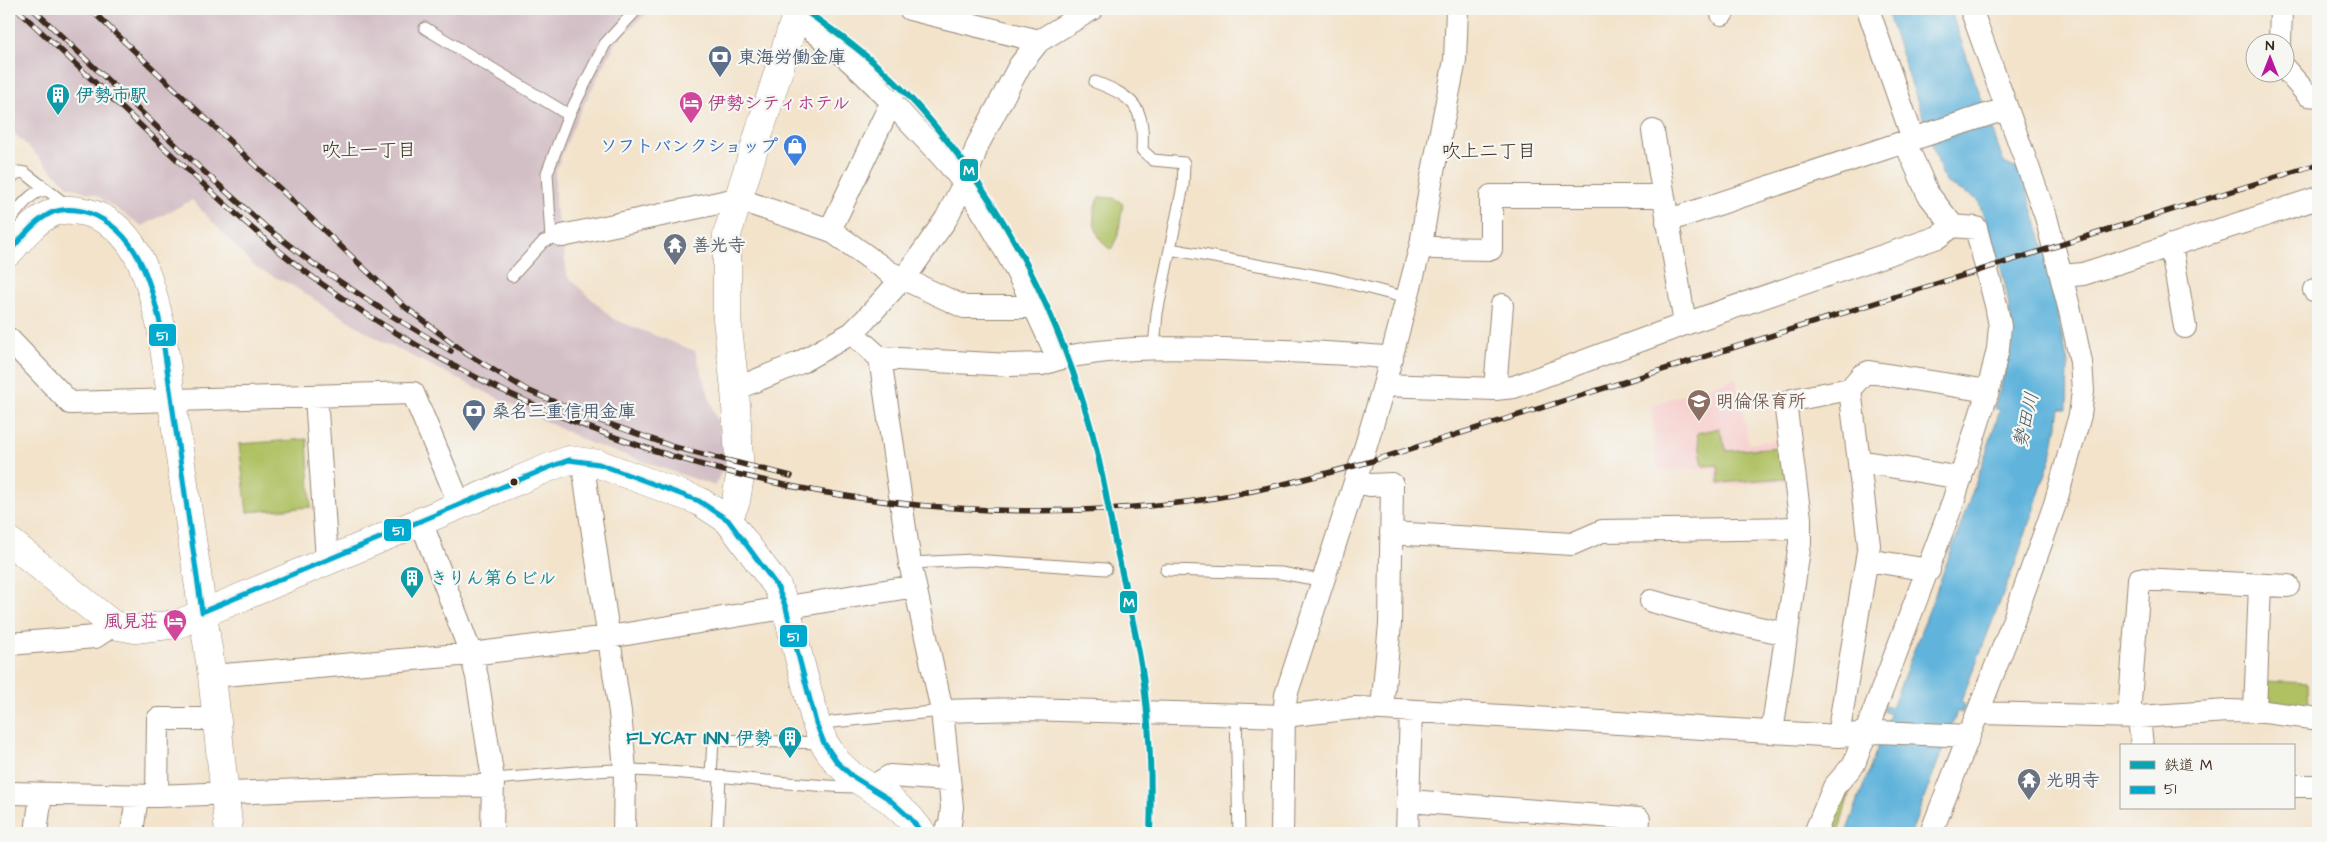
<svg xmlns="http://www.w3.org/2000/svg" width="2327" height="842" viewBox="0 0 2327 842" font-family="'Architects Daughter','Klee One',sans-serif">
	<style>
		.built { fill: #f7d0cf }
		.industrial { fill: #d2bec5 }
		.green { fill: #afc164; stroke: #757641 }
		.water { fill: #61b4dc; stroke: #4e6f7d }
		.lines { fill: none; stroke-linecap: round; stroke-linejoin: round }
		.lane-casing { stroke: #978674; stroke-width: 13 }
		.street-casing { stroke: #978674; stroke-width: 24 }
		.secondary-casing { stroke: #978674; stroke-width: 29 }
		.lane { stroke: #fff; stroke-width: 11 }
		.street { stroke: #fff; stroke-width: 22 }
		.secondary { stroke: #fff; stroke-width: 28 }
		.rail-casing { stroke: #3b2a1e; stroke-width: 5.5 }
		.rail { stroke: #f6f6f2; stroke-width: 4; stroke-dasharray: 11; stroke-linecap: butt }
		.bus-1-casing { stroke: #f6f6f2; stroke-width: 9 }
		.bus-1 { stroke: #00a9ce; stroke-width: 5 }
		.rail-1-casing { stroke: #f6f6f2; stroke-width: 10 }
		.rail-1 { stroke: #06a5b1; stroke-width: 6 }
		.bus-dot { fill: #3b2a1e; stroke: #f6f6f2; stroke-width: 2 }
		.labels { text-anchor: middle; stroke-width: 4.5; stroke-linejoin: round; paint-order: stroke }
		.service-label { font-size: 18px; font-weight: bold; fill: #4e5e75; stroke: #f6f6f2; text-anchor: start }
		.culture-label { font-size: 18px; font-weight: bold; fill: #0d838f; stroke: #f6f6f2; text-anchor: start }
		.hotel-label { font-size: 18px; font-weight: bold; fill: #b23c85; stroke: #f6f6f2; text-anchor: start }
		.shop-label { font-size: 18px; font-weight: bold; fill: #366cbe; stroke: #f6f6f2; text-anchor: end }
		.worship-label { font-size: 18px; font-weight: bold; fill: #5b616d; stroke: #f6f6f2; text-anchor: start }
		.education-label { font-size: 18px; font-weight: bold; fill: #785e54; stroke: #f6f6f2; text-anchor: start }
		.neighbourhood-label { font-size: 19px; fill: #3b2a1e; stroke: #f6f6f2 }
		.water-label { font-size: 19px; font-style: italic; fill: #485a60; stroke: #f6f6f2 }
		.line-badge { stroke: #f6f6f2; stroke-width: 2 }
		.badge-label { font-size: 14px; text-anchor: middle; font-weight: bold; fill: #fff }
	</style>
	<rect width="100%" height="100%" fill="#f6f6f2"/>
	<filter id="ink" filterUnits="userSpaceOnUse"><feTurbulence type="fractalNoise" baseFrequency=".02" numOctaves="2"/><feDisplacementMap in="SourceGraphic" scale="10" xChannelSelector="R" yChannelSelector="G"/><feConvolveMatrix kernelMatrix="1 2 1 2 8 2 1 2 1" color-interpolation-filters="sRGB"/></filter>
	<filter id="wash" filterUnits="userSpaceOnUse"><feTurbulence type="fractalNoise" baseFrequency=".0096" numOctaves="4" result="noise"/><feDisplacementMap in="SourceGraphic" scale="20" xChannelSelector="R" yChannelSelector="G"/><feGaussianBlur stdDeviation="1.12" result="paint"/><feColorMatrix in="noise" values="0 0 0 0 0 0 0 0 0 0 0 0 0 0 0 0 0 1.4 0 .05"/><feComposite in="paint" operator="in"/></filter>
	<g filter="url(#wash)">
		<rect width="100%" height="100%" fill="#f3e3cb"/>
		<path class="built" d="M 1736,378 L 1749,444 L 1783,439 L 1790,481 L 1716,487 L 1715,469 L 1658,470 L 1651,405 Z"/>
		<path class="industrial" d="M 9,9 L 651,9 L 616,42 L 576,120 L 555,172 L 555,208 L 562,236 L 567,276 L 613,319 L 695,351 L 728,457 L 715,486 L 590,443 L 383,342 L 291,285 L 255,267 L 192,200 L 142,226 L 96,195 L 68,186 L 9,128 Z"/>
		<path class="green" d="M 1099,197 L 1114,198 L 1123,204 L 1118,235 L 1111,250 C 1094,238 1089,215 1099,197 Z
			M 1719,428 L 1727,451 L 1780,447 L 1787,478 L 1719,483 L 1718,465 L 1703,466 L 1697,433 Z
			M 307,439 L 311,507 L 247,512 L 239,444 Z
			M 2264,681 L 2308,683 L 2309,709 L 2272,707 L 2263,699 Z
			M 1854,777 L 1838,833 L 1825,833 L 1838,797 Z"/>
		<path class="water" d="M 1886,9 L 1950,9 L 2004,163 L 2021,171 L 2062,308 L 2057,314 L 2068,363 L 2067,409 L 2060,409 L 2051,458 L 2015,564 L 1961,701 L 1965,705 L 1962,713 L 1957,711 L 1911,833 L 1846,833 L 1890,714 L 1883,711 L 1885,705 L 1892,707 C 1930,608 1968,510 2000,410 L 1994,408 C 2000,389 2006,371 2009,352 C 2017,304 1995,247 1979,203 L 1977,199 L 1945,182 Z"/>
	</g>
	<g filter="url(#ink)">
		<g class="lines">
			<g class="lane-casing">
				<path id="lane" d="M 425,28 L 569,115
					M 1095,82 C 1134,97 1145,107 1142,150 L 1153,160 L 1184,163 L 1183,186 L 1170,249
					M 9,179 L 19,172 L 25,173 L 68,206
					M 9,221 C 19,210 31,189 47,191
					M 551,238 L 547,173 L 569,115 L 605,44 L 637,9
					M 512,276 L 544,241 L 558,237
					M 1154,348 L 1157,313 L 1170,249 L 1334,279 L 1407,298
					M 910,563 L 973,560 L 1106,569
					M 1166,570 L 1281,573 L 1324,581
					M 1236,715 L 1239,833
					M 833,722 L 942,711
					M 711,775 L 713,740 L 824,743
					M 493,779 C 537,776 582,770 626,770 C 704,771 780,786 858,787
					M 717,833 L 720,777"/>
			</g>
			<g class="street-casing">
				<path id="street" d="M 910,9 L 1039,41
					M 1722,14 L 1725,9
					M 795,18 C 835,45 870,77 902,114 C 922,137 945,157 963,182 C 1001,235 1032,299 1058,359 L 1042,364 L 1010,365 L 880,358
					M 2280,42 L 2281,9
					M 2284,68 L 2308,95 L 2318,96
					M 1653,131 L 1685,324
					M 1913,139 L 2005,109
					M 1667,221 L 1913,139 L 1868,9
					M 830,230 L 892,101
					M 562,236 L 737,199 L 830,230 L 889,272 L 964,307 L 1035,307
					M 1421,245 L 1434,248 L 1491,249 L 1491,196 L 1663,196
					M 2171,245 L 2185,327
					M 2062,276 L 2083,274 L 2318,198
					M 2314,290 L 2318,291
					M 1502,305 L 1495,389 L 1514,387 L 1685,324 L 1938,237 L 1953,226 L 1928,194 L 1905,142
					M 852,333 L 880,358 L 910,563 L 942,711 L 952,807 L 950,824 L 944,833
					M 9,339 L 70,403 L 413,393 L 460,505
					M 1058,359 C 1113,346 1168,348 1224,349 C 1280,351 1336,352 1392,358
					M 1384,385 L 1495,389
					M 735,389 L 799,363 L 852,333 L 865,320 L 911,269 L 946,219 L 964,183 L 978,144 L 1020,65 L 1039,41 L 1092,9
					M 316,396 L 327,560
					M 582,460 L 620,712 L 625,770 L 624,833
					M 1859,461 L 1961,478
					M 1355,482 L 1370,485 L 1392,484 L 1390,624 L 1382,709
					M 421,521 L 471,654 L 477,677 L 493,779 L 492,833
					M 1391,533 L 1572,544 L 1602,531 L 1800,528
					M 1867,560 L 1929,570
					M 1651,601 L 1718,619 L 1787,634
					M 9,644 L 95,637 L 113,625
					M 212,676 L 471,654 L 609,637 L 915,586
					M 942,711 L 1023,709 L 1284,716 L 1355,708 L 1382,709 L 1838,736 L 1879,732 L 1969,736
					M 2255,711 L 2260,585
					M 1979,713 L 2139,717 L 2142,746
					M 2129,716 L 2139,579 L 2288,586
					M 2139,717 L 2227,711 L 2265,712 L 2311,718
					M 1772,732 L 1800,543 L 1800,518 L 1786,410 L 1792,400 L 1850,389
					M 1838,736 L 1869,545 L 1850,389 L 1862,375 L 1869,372 L 1988,391
					M 2293,786 L 2318,786
					M 870,788 L 890,776 L 949,780
					M 9,793 L 157,796 L 426,785 L 493,786
					M 157,796 L 158,719 L 215,719
					M 1409,801 L 1639,819 L 1638,833
					M 36,833 L 41,794
					M 132,833 L 137,796
					M 1282,833 L 1284,716 L 1286,695 L 1355,482 L 1384,385 L 1421,245 L 1431,182 L 1455,60 L 1457,9
					M 1407,833 L 1411,712
					M 1815,833 L 1834,787 L 1854,764 L 1953,502 L 1988,391 L 1998,349 L 2000,326 L 1996,305 L 1976,228 L 1953,226
					M 1931,833 L 2010,630 L 2055,504 L 2080,415 L 2083,391 L 2081,362 L 2070,311 L 2046,217 L 1971,9"/>
			</g>
			<g class="secondary-casing">
				<path id="secondary" d="M 9,252 C 21,239 32,223 48,215 C 59,208 73,209 85,212 C 138,224 150,282 161,327 L 212,676 L 229,833
					M 728,520 L 736,501 L 740,476 L 735,389 L 727,319 L 727,235 L 798,9
					M 9,541 L 113,625 L 135,629 L 178,624 L 550,467 L 569,460 L 599,464 L 699,501 L 728,520 L 777,586 L 786,608 L 816,723 L 824,743 L 837,762 L 852,776 L 889,799 L 910,818 L 922,833"/>
			</g>
			<use href="#lane" class="lane"/>
			<use href="#street" class="street"/>
			<use href="#secondary" class="secondary"/>
			<g class="rail-casing">
				<path id="rail" d="M 17,9 C 68,57 120,106 172,155 C 220,200 268,245 322,284 C 572,462 882,538 1187,502 C 1249,494 1311,478 1372,461 L 2318,164
					M 33,9 L 200,168 L 267,228 L 315,265 L 392,316 L 451,351
					M 90,9 L 405,307 L 467,354 L 527,390 L 587,416 L 674,447 L 791,476"/>
			</g>
			<use href="#rail" class="rail"/>
			<g class="bus-1-casing">
				<path id="bus-1" d="M 9,252 C 22,238 33,222 51,213 C 63,208 77,209 89,213 C 138,231 150,281 161,327 L 202,612 L 550,467 L 569,460 L 599,464 L 699,501 L 728,520 L 777,586 L 786,608 L 816,723 L 824,743 L 837,762 L 852,776 L 889,799 L 910,818 L 922,833"/>
			</g>
			<use href="#bus-1" class="bus-1"/>
			<g class="rail-1-casing">
				<path id="rail-1" d="M 803,9 C 837,33 872,58 901,88 C 993,184 1050,293 1088,418 C 1101,460 1107,504 1116,546 C 1126,592 1138,637 1144,684 C 1150,733 1152,783 1150,833"/>
			</g>
			<use href="#rail-1" class="rail-1"/>
		</g>
	</g>
	<defs>
		<g id="bank-pin" transform="scale(1.25)"><path d="M0 17L-7.5 6A9.5 9.5 0 1 1 7.5 6Z" fill="#5c6f8a" stroke="#f6f6f2"/><path d="M-6-4H6V4H-6ZM0-2.3a2.3 2.3 0 1 0 0 4.6a2.3 2.3 0 1 0 0-4.6Z" fill="#fff"/></g>
		<g id="building-pin" transform="scale(1.25)"><path d="M0 17L-7.5 6A9.5 9.5 0 1 1 7.5 6Z" fill="#0f9aa8" stroke="#f6f6f2"/><path d="M-4-6H4V6H1V3H-1V6H-4ZM-2.5-4.3h1.7v1.8h-1.7ZM.8-4.3h1.7v1.8H.8ZM-2.5-1h1.7V.8h-1.7ZM.8-1h1.7V.8H.8Z" fill="#fff"/></g>
		<g id="hotel-pin" transform="scale(1.25)"><path d="M0 17L-7.5 6A9.5 9.5 0 1 1 7.5 6Z" fill="#d1479c" stroke="#f6f6f2"/><path d="M-6-4.5h1.5V1H6V5H4.5V3h-9V5H-6ZM-4 0a1.8 1.8 0 1 1 3.6 0ZM.5 0V-2.5h3Q6-2.5 6 0Z" fill="#fff"/></g>
		<g id="shop-pin" transform="scale(1.25)"><path d="M0 17L-7.5 6A9.5 9.5 0 1 1 7.5 6Z" fill="#3f7fe0" stroke="#f6f6f2"/><path d="M-5-2.5h2.3a2.7 3.5 0 0 1 5.4 0H5L5.5 6h-11ZM-1.5-2.5h3a1.5 2.3 0 0 0-3 0Z" fill="#fff"/></g>
		<g id="temple-pin" transform="scale(1.25)"><path d="M0 17L-7.5 6A9.5 9.5 0 1 1 7.5 6Z" fill="#6b7280" stroke="#f6f6f2"/><path d="M0-6L5-2H3V0L6.5 2.5H4V6H1.5V3h-3V6H-4V2.5H-6.5L-3 0V-2H-5Z" fill="#fff"/></g>
		<g id="school-pin" transform="scale(1.25)"><path d="M0 17L-7.5 6A9.5 9.5 0 1 1 7.5 6Z" fill="#8d6e63" stroke="#f6f6f2"/><path d="M0-5L7-2L0 1L-7-2ZM-4 1L0 2.5L4 1V4Q0 6-4 4Z" fill="#fff"/></g>
	</defs>
	<g fill-rule="evenodd">
		<use href="#bank-pin" x="720" y="57"/>
		<use href="#building-pin" x="58" y="95"/>
		<use href="#hotel-pin" x="691" y="103"/>
		<use href="#shop-pin" x="795" y="146"/>
		<use href="#temple-pin" x="675" y="245"/>
		<use href="#school-pin" x="1699" y="401"/>
		<use href="#bank-pin" x="474" y="411"/>
		<use href="#building-pin" x="412" y="578"/>
		<use href="#hotel-pin" x="175" y="621"/>
		<use href="#building-pin" x="790" y="738"/>
		<use href="#temple-pin" x="2029" y="780"/>
	</g>
	<circle class="bus-dot" cx="514" cy="482" r="4.5"/>
	<g class="labels">
		<g class="service-label">
			<text x="738" y="63">東海労働金庫</text>
			<text x="492" y="417">桑名三重信用金庫</text>
		</g>
		<g class="culture-label">
			<text x="76" y="101">伊勢市駅</text>
			<text x="430" y="584">きりん第６ビル</text>
			<text x="772" y="744" text-anchor="end">FLYCAT INN 伊勢</text>
		</g>
		<g class="hotel-label">
			<text x="708" y="109">伊勢シティホテル</text>
			<text x="158" y="627" text-anchor="end">風見荘</text>
		</g>
		<g class="shop-label">
			<text x="778" y="152">ソフトバンクショップ</text>
		</g>
		<g class="worship-label">
			<text x="692" y="251">善光寺</text>
			<text x="2046" y="786">光明寺</text>
		</g>
		<g class="education-label">
			<text x="1716" y="407">明倫保育所</text>
		</g>
		<g class="neighbourhood-label">
			<text x="369" y="156">吹上一丁目</text>
			<text x="1489" y="157">吹上二丁目</text>
		</g>
		<g class="water-label">
			<text transform="translate(2025 420) rotate(-77)" y="7">勢田川</text>
		</g>
	</g>
	<g class="line-badge">
		<rect x="959" y="158" width="20" height="24" rx="5" fill="#06a5b1"/>
		<rect x="148" y="323" width="29" height="24" rx="5" fill="#00a9ce"/>
		<rect x="383" y="518" width="29" height="24" rx="5" fill="#00a9ce"/>
		<rect x="1119" y="590" width="19" height="24" rx="5" fill="#06a5b1"/>
		<rect x="779" y="624" width="29" height="24" rx="5" fill="#00a9ce"/>
	</g>
	<g class="badge-label">
		<text x="969" y="175">M</text>
		<text x="162" y="340">51</text>
		<text x="398" y="535">51</text>
		<text x="1129" y="607">M</text>
		<text x="793" y="641">51</text>
	</g>
	<rect width="2327" height="842" fill="none" stroke="#f6f6f2" stroke-width="30"/>
	<rect x="2120" y="744" width="175" height="65" fill="#f6f6f2" stroke="#aba49d"/>
	<rect x="2130" y="761" width="25" height="8" fill="#06a5b1" stroke="#aba49d"/>
	<text x="2164" y="770" font-size="15" fill="#3b2a1e">鉄道 M</text>
	<rect x="2130" y="786" width="25" height="8" fill="#00a9ce" stroke="#aba49d"/>
	<text x="2164" y="794" font-size="15" fill="#3b2a1e">51</text>
	<g transform="translate(2270 58)"><circle r="24" fill="#f6f6f2" stroke="#aba49d"/>
	<path d="M0-4L9 19L0 12L-9 19Z" fill="#b5179e"/>
	<text y="-8" font-size="14" font-weight="bold" text-anchor="middle" fill="#3b2a1e">N</text>
	</g>
</svg>
